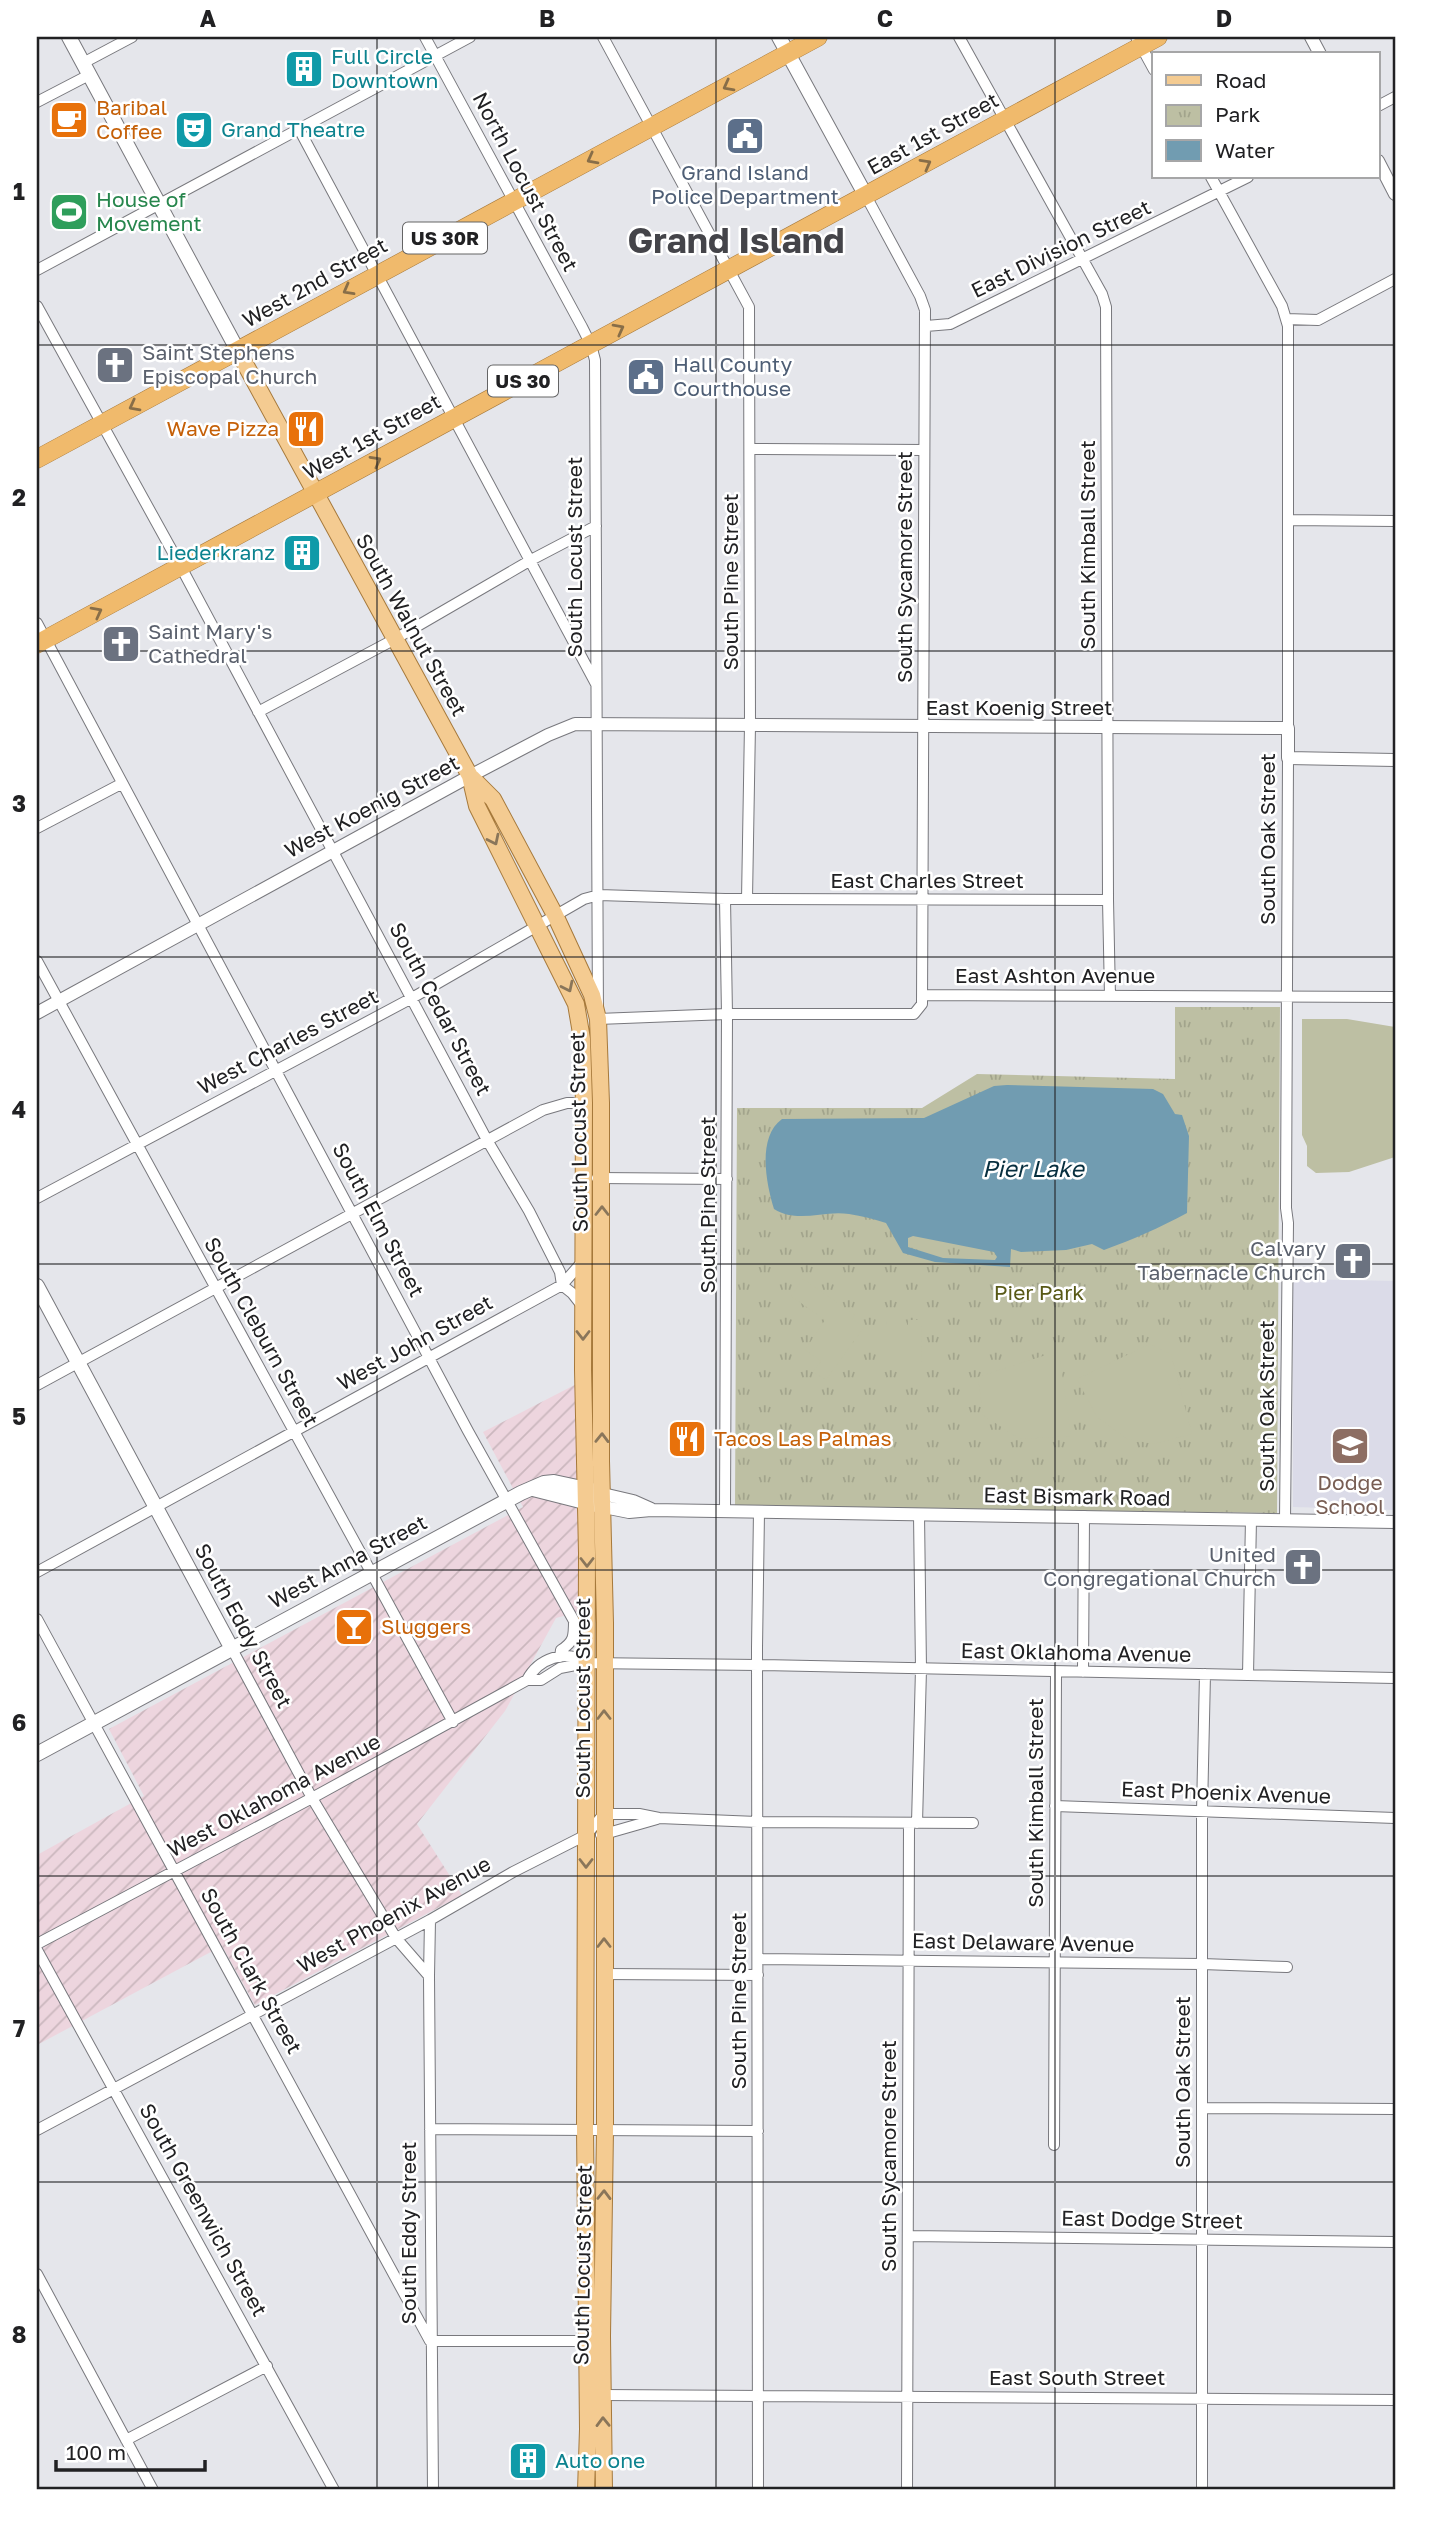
<svg xmlns="http://www.w3.org/2000/svg" width="1432" height="2527" viewBox="0 0 1432 2527" font-family="'Golos Text',sans-serif">
	<style>
		.industrial { fill: url(#industrial-furrows) }
		.built { fill: #dbdbe8 }
		.park { fill: url(#park-tufts) }
		.pitch { fill: #bdbfa3 }
		.water { fill: #719cb1; fill-rule: evenodd }
		.lines { fill: none; stroke-linecap: round; stroke-linejoin: round }
		.minor-casing { stroke: #78787d; stroke-width: 12 }
		.tertiary-casing { stroke: #78787d; stroke-width: 14 }
		.secondary-casing { stroke: #78787d; stroke-width: 16 }
		.primary-casing { stroke: #a6793b; stroke-width: 18 }
		.trunk-casing { stroke: #a6793b; stroke-width: 19 }
		.minor { stroke: #fff; stroke-width: 10 }
		.tertiary { stroke: #fff; stroke-width: 12 }
		.secondary { stroke: #fff; stroke-width: 14 }
		.primary { stroke: #f4cb91; stroke-width: 16 }
		.trunk { stroke: #f0ba6c; stroke-width: 18 }
		.oneway { stroke: #886e48 }
		.oneway2 { stroke: #8a765a }
		.grid { fill: none; stroke: #212123; stroke-width: 2; stroke-opacity: 0.55 }
		.labels { text-anchor: middle; stroke-width: 5; stroke-linejoin: round; paint-order: stroke }
		.shield { fill: #fff; stroke: #646465; stroke-width: 2 }
		.shield-label { font-size: 19px; font-weight: bold; fill: #212123 }
		.culture-label { font-size: 21px; fill: #0d838f; stroke: #fff; text-anchor: start }
		.food-label { font-size: 21px; fill: #c56008; stroke: #fff; text-anchor: start }
		.street-label { font-size: 21px; fill: #212123; stroke: #fff }
		.service-label { font-size: 21px; fill: #4e5e75; stroke: #fff }
		.leisure-label { font-size: 21px; fill: #27864d; stroke: #fff; text-anchor: start }
		.worship-label { font-size: 21px; fill: #5b616d; stroke: #fff; text-anchor: start }
		.park-label { font-size: 21px; fill: #585916; stroke: #fff }
		.education-label { font-size: 21px; fill: #785e54; stroke: #fff }
		.water-label { font-size: 23px; font-style: italic; fill: #072f3f; stroke: #fff }
		.town-label { font-size: 35px; font-weight: bold; fill: #444449; stroke: #fff }
		.neatline { fill: none; stroke: #212123; stroke-width: 2.5 }
		.grid-label { font-size: 23px; text-anchor: middle; font-weight: bold; fill: #212123 }
	</style>
	<defs>
		<pattern id="industrial-furrows" width="10" height="10" patternUnits="userSpaceOnUse" patternTransform="scale(1.75)"><rect width="10" height="10" fill="#edd5de"/><path d="M-1 1l2-2M0 10L10 0M9 11l2-2" fill="none" stroke="#cbb7be"/></pattern>
		<pattern id="park-tufts" width="24" height="20" patternUnits="userSpaceOnUse" patternTransform="scale(1.75)"><rect width="24" height="20" fill="#bdbfa3"/><path d="M3 7l-1-3M5 7V3M7 7l1-3M15 17l-1-3M17 17v-4M19 17l1-3" fill="none" stroke="#a2a48c"/></pattern>
	</defs>
	<rect width="100%" height="100%" fill="#e5e6eb"/>
	<path class="industrial" d="M 594,1375 L 597,1607 L 556,1618 L 505,1711 L 417,1824 L 462,1895 L 255,2005 L 222,1946 L 37,2045 L 37,1855 L 144,1796 L 109,1729 L 523,1507 L 483,1432 Z"/>
	<path class="built" d="M 1293,1279 L 1395,1281 L 1395,1510 L 1293,1507 Z"/>
	<path class="park" d="M 1175,1007 L 1280,1007 L 1277,1513 L 735,1506 L 737,1108 L 922,1108 L 977,1074 L 1175,1079 Z"/>
	<path class="pitch" d="M 1302,1019 L 1347,1019 L 1395,1027 L 1395,1157 L 1349,1172 L 1316,1173 L 1307,1166 L 1307,1146 L 1302,1135 Z
		M 803,1279 L 855,1315 L 852,1319 L 864,1327 L 826,1380 L 813,1372 L 821,1361 L 805,1350 L 825,1320 L 791,1296 Z
		M 887,1320 L 896,1320 L 896,1326 L 900,1326 L 900,1362 L 883,1362 L 883,1326 L 886,1326 Z
		M 908,1320 L 918,1320 L 918,1326 L 921,1326 L 922,1362 L 905,1362 L 905,1326 L 908,1326 Z
		M 1150,1344 L 1171,1354 L 1192,1434 L 1153,1444 L 1127,1439 L 1097,1417 L 1077,1379 Z
		M 1049,1354 L 1060,1359 L 1071,1436 L 1020,1439 L 983,1415 L 978,1377 Z"/>
	<path class="water" d="M 1007,1085 L 1153,1089 L 1163,1094 L 1175,1114 L 1182,1115 L 1189,1136 L 1187,1213 C 1159,1228 1134,1239 1104,1250 L 1092,1244 L 1066,1250 L 1021,1252 L 1011,1249 L 1010,1267 L 935,1262 L 903,1253 L 886,1223 C 874,1219 862,1216 849,1214 C 822,1210 799,1224 774,1209 C 766,1183 757,1137 782,1119 L 924,1118 L 994,1086 ZM 913,1236 L 994,1252 L 997,1257 L 995,1260 L 943,1258 L 908,1247 L 908,1238 Z"/>
	<g class="lines">
		<g class="minor-casing">
			<path id="minor" d="M 425,37 L 582,327 L 591,345 L 595,360 L 598,1019 L 727,1014 L 914,1014 L 922,1004 L 925,310 L 920,296 L 866,196
				M 603,37 L 749,307 L 750,725 L 747,899
				M 959,37 L 1102,294 L 1106,307 L 1108,900 L 1110,996
				M 1136,37 L 1154,70
				M 83,63 L 132,37
				M 37,102 L 89,75
				M 1378,106 L 1395,97
				M 299,129 L 596,684
				M 1211,177 L 1282,306 L 1288,326 L 1288,728
				M 37,270 L 470,37
				M 37,306 L 181,567 L 487,1140 L 529,1211 L 560,1272 L 562,1285 L 572,1293 L 583,1307
				M 1286,319 L 1318,320 L 1395,279
				M 926,326 L 950,324 L 1248,177
				M 751,449 L 924,450
				M 1288,520 L 1395,521
				M 37,623 L 468,1431 L 574,1621 C 574,1636 574,1642 561,1650 L 560,1657
				M 258,712 L 395,639 L 531,560 L 596,526
				M 37,828 L 121,784
				M 37,961 L 453,1722
				M 922,995 L 1395,997
				M 597,1178 L 727,1179
				M 37,1198 L 412,998 L 584,899 L 599,895 L 725,899 L 1108,900
				M 37,1385 L 543,1110 L 567,1103 L 584,1103
				M 725,1511 L 727,1014 L 725,899
				M 1285,1520 L 1288,1223 L 1286,1208 L 1288,758
				M 37,1572 L 562,1285 L 583,1261
				M 37,1619 L 430,2341 L 588,2341
				M 232,1649 L 312,1798 L 396,1938 L 429,1976 L 433,2490
				M 1083,1672 L 1084,1516
				M 1248,1675 L 1251,1519
				M 527,1680 C 538,1659 566,1648 586,1663
				M 1055,1806 L 1395,1818
				M 917,1823 L 921,1669 L 919,1514
				M 601,1835 L 657,1819
				M 37,1944 L 312,1798 L 527,1680 L 541,1680 L 560,1668 L 586,1663 L 757,1665 L 1395,1678
				M 37,1950 L 334,2490
				M 758,1959 L 1202,1964 L 1287,1967
				M 604,1974 L 758,1975
				M 429,1976 L 430,1920
				M 1202,2108 L 1395,2109
				M 430,2129 L 758,2131
				M 37,2130 L 430,1920 L 513,1872 L 586,1835 L 604,1814 L 639,1814 L 659,1818 L 757,1822 L 973,1823
				M 1054,2145 L 1056,1672
				M 908,2236 L 1395,2242
				M 37,2274 L 153,2490
				M 603,2395 L 1395,2400
				M 126,2440 L 267,2366
				M 758,2490 L 757,1648 L 759,1512
				M 907,2490 L 909,1823
				M 1202,2490 L 1202,1811 L 1205,1674"/>
		</g>
		<g class="tertiary-casing">
			<path id="tertiary" d="M 1311,37 L 1320,54
				M 1378,161 L 1395,194
				M 37,1013 L 470,776 L 548,735 L 575,724 L 1288,728 L 1288,758 L 1395,760
				M 603,1494 L 633,1501 L 651,1509
				M 604,1507 L 629,1512 L 651,1510 L 1395,1522"/>
		</g>
		<g class="secondary-casing">
			<path id="secondary" d="M 69,37 L 238,351
				M 779,37 L 866,196
				M 37,1286 L 232,1649
				M 533,1489 L 604,1507
				M 37,1754 L 521,1493 L 544,1483 L 554,1482 L 596,1491"/>
		</g>
		<g class="primary-casing">
			<path id="primary" d="M 238,351 L 470,776 L 477,806 L 576,1004 L 582,1039 L 584,1103 L 583,1370 L 587,1553 L 585,2129 L 588,2429 L 586,2490
				M 472,778 L 493,799 L 555,915 L 592,995 L 598,1019 L 601,1103 L 601,1461 L 605,1623 L 605,2130 L 602,2336 L 604,2490"/>
		</g>
		<g class="trunk-casing">
			<path id="trunk" d="M 37,459 L 818,37
				M 37,644 L 1158,37"/>
		</g>
		<use href="#minor" class="minor"/>
		<use href="#tertiary" class="tertiary"/>
		<use href="#secondary" class="secondary"/>
		<use href="#primary" class="primary"/>
		<use href="#trunk" class="trunk"/>
	</g>
	<defs><path id="oneway-chevron" d="M-2-3.5L2.5 0L-2 3.5" fill="none" stroke-width="1.6" stroke-linecap="round" stroke-linejoin="round" transform="scale(1.75)"/></defs>
	<g class="oneway">
		<use href="#oneway-chevron" transform="translate(728 86) rotate(152)"/>
		<use href="#oneway-chevron" transform="translate(592 159) rotate(152)"/>
		<use href="#oneway-chevron" transform="translate(926 164) rotate(-29)"/>
		<use href="#oneway-chevron" transform="translate(348 290) rotate(151)"/>
		<use href="#oneway-chevron" transform="translate(619 329) rotate(-28)"/>
		<use href="#oneway-chevron" transform="translate(134 406) rotate(152)"/>
		<use href="#oneway-chevron" transform="translate(376 461) rotate(-29)"/>
		<use href="#oneway-chevron" transform="translate(97 612) rotate(-28)"/>
	</g>
	<g class="oneway2">
		<use href="#oneway-chevron" transform="translate(494 840) rotate(64)"/>
		<use href="#oneway-chevron" transform="translate(568 987) rotate(64)"/>
		<use href="#oneway-chevron" transform="translate(602 1211) rotate(-90)"/>
		<use href="#oneway-chevron" transform="translate(583 1335) rotate(90)"/>
		<use href="#oneway-chevron" transform="translate(602 1438) rotate(-89)"/>
		<use href="#oneway-chevron" transform="translate(587 1562) rotate(90)"/>
		<use href="#oneway-chevron" transform="translate(604 1715) rotate(-90)"/>
		<use href="#oneway-chevron" transform="translate(586 1863) rotate(90)"/>
		<use href="#oneway-chevron" transform="translate(604 1943) rotate(-90)"/>
		<use href="#oneway-chevron" transform="translate(604 2195) rotate(-89)"/>
		<use href="#oneway-chevron" transform="translate(603 2422) rotate(-91)"/>
	</g>
	<path class="grid" d="M 377,37 L 377,2490M 716,37 L 716,2490M 1055,37 L 1055,2490M 37,345 L 1395,345M 37,651 L 1395,651M 37,957 L 1395,957M 37,1264 L 1395,1264M 37,1570 L 1395,1570M 37,1876 L 1395,1876M 37,2182 L 1395,2182"/>
	<defs>
		<g id="building-square" transform="scale(2.0125)"><rect x="-9" y="-9" width="18" height="18" rx="4" fill="#0f9aa8" stroke="#fff"/><path d="M-4-6H4V6H1V3H-1V6H-4ZM-2.5-4.3h1.7v1.8h-1.7ZM.8-4.3h1.7v1.8H.8ZM-2.5-1h1.7V.8h-1.7ZM.8-1h1.7V.8H.8Z" fill="#fff"/></g>
		<g id="cafe-square" transform="scale(2.0125)"><rect x="-9" y="-9" width="18" height="18" rx="4" fill="#e8710a" stroke="#fff"/><path d="M-5.5-4.5H6V0H3Q3 3.5 0 3.5H-2.5Q-5.5 3.5-5.5 0ZM3-3.2v2h1.7v-2ZM-6 4.5H4V6H-6Z" fill="#fff"/></g>
		<g id="theatre-square" transform="scale(2.0125)"><rect x="-9" y="-9" width="18" height="18" rx="4" fill="#0f9aa8" stroke="#fff"/><path d="M-5-5.5Q0-4 5-5.5V0Q5 5 0 6Q-5 5-5 0ZM-3.3-2.5H-1v1.5H-3.3ZM1-2.5H3.3v1.5H1ZM-2.8 1Q0 5.5 2.8 1Z" fill="#fff"/></g>
		<g id="civic-square" transform="scale(2.0125)"><rect x="-9" y="-9" width="18" height="18" rx="4" fill="#5c6f8a" stroke="#fff"/><path d="M-.6-6.5H3V-4.5H.6V-3L4-1V1h2V6H-6V1h2V-1L-.6-3ZM-1.2 2.5V6h2.4V2.5Z" fill="#fff"/></g>
		<g id="stadium-square" transform="scale(2.0125)"><rect x="-9" y="-9" width="18" height="18" rx="4" fill="#2e9e5b" stroke="#fff"/><path d="M0-5a6.5 5 0 1 0 0 10a6.5 5 0 1 0 0-10ZM-3.5-1.8h7v3.6h-7Z" fill="#fff"/></g>
		<g id="church-square" transform="scale(2.0125)"><rect x="-9" y="-9" width="18" height="18" rx="4" fill="#6b7280" stroke="#fff"/><path d="M-1.2-6h2.4v3.5h3.3v2.4h-3.3V6h-2.4V-.1h-3.3v-2.4h3.3Z" fill="#fff"/></g>
		<g id="restaurant-square" transform="scale(2.0125)"><rect x="-9" y="-9" width="18" height="18" rx="4" fill="#e8710a" stroke="#fff"/><path d="M-5-6h1v4h1v-4h1v4h1v-4h1v5L-1.5 .5V6h-2V.5L-5-1ZM5-6V6H3V1.5H1.5Q1.5-4 5-6Z" fill="#fff"/></g>
		<g id="school-square" transform="scale(2.0125)"><rect x="-9" y="-9" width="18" height="18" rx="4" fill="#8d6e63" stroke="#fff"/><path d="M0-5L7-2L0 1L-7-2ZM-4 1L0 2.5L4 1V4Q0 6-4 4Z" fill="#fff"/></g>
		<g id="bar-square" transform="scale(2.0125)"><rect x="-9" y="-9" width="18" height="18" rx="4" fill="#e8710a" stroke="#fff"/><path d="M-6-5H6L.8 .8V4.5H3.5V6h-7V4.5H-.8V.8Z" fill="#fff"/></g>
	</defs>
	<g fill-rule="evenodd">
		<use href="#building-square" x="304" y="69"/>
		<use href="#cafe-square" x="69" y="120"/>
		<use href="#theatre-square" x="194" y="130"/>
		<use href="#civic-square" x="745" y="136"/>
		<use href="#stadium-square" x="69" y="212"/>
		<use href="#church-square" x="115" y="365"/>
		<use href="#civic-square" x="646" y="377"/>
		<use href="#restaurant-square" x="306" y="429"/>
		<use href="#building-square" x="302" y="553"/>
		<use href="#church-square" x="121" y="644"/>
		<use href="#church-square" x="1353" y="1261"/>
		<use href="#restaurant-square" x="687" y="1439"/>
		<use href="#school-square" x="1350" y="1446"/>
		<use href="#church-square" x="1303" y="1567"/>
		<use href="#bar-square" x="354" y="1627"/>
		<use href="#building-square" x="528" y="2461"/>
	</g>
	<g class="labels">
		<g class="shield">
			<rect x="403" y="222.5" width="84" height="31" rx="5"/>
			<rect x="488" y="365.5" width="70" height="31" rx="5"/>
		</g>
		<g class="shield-label">
			<text x="445" y="245">US 30R</text>
			<text x="523" y="388">US 30</text>
		</g>
		<g class="culture-label">
			<text x="331" y="64">Full Circle<tspan x="331" dy="24">Downtown</tspan></text>
			<text x="221" y="137">Grand Theatre</text>
			<text x="275" y="560" text-anchor="end">Liederkranz</text>
			<text x="555" y="2468">Auto one</text>
		</g>
		<g class="food-label">
			<text x="96" y="115">Baribal<tspan x="96" dy="24">Coffee</tspan></text>
			<text x="279" y="436" text-anchor="end">Wave Pizza</text>
			<text x="714" y="1446">Tacos Las Palmas</text>
			<text x="381" y="1634">Sluggers</text>
		</g>
		<g class="street-label">
			<text transform="translate(933 134) rotate(-29)" y="7">East 1st Street</text>
			<text transform="translate(525 182) rotate(62)" y="7">North Locust Street</text>
			<text transform="translate(1061 249) rotate(-26)" y="7">East Division Street</text>
			<text transform="translate(315 283) rotate(-29)" y="7">West 2nd Street</text>
			<text transform="translate(372 437) rotate(-29)" y="7">West 1st Street</text>
			<text transform="translate(1088 545) rotate(-90)" y="7">South Kimball Street</text>
			<text transform="translate(575 557) rotate(-90)" y="7">South Locust Street</text>
			<text transform="translate(905 567) rotate(-90)" y="7">South Sycamore Street</text>
			<text transform="translate(731 582) rotate(-90)" y="7">South Pine Street</text>
			<text transform="translate(411 625) rotate(61)" y="7">South Walnut Street</text>
			<text x="1019" y="715">East Koenig Street</text>
			<text transform="translate(372 807) rotate(-28)" y="7">West Koenig Street</text>
			<text transform="translate(1268 839) rotate(-90)" y="7">South Oak Street</text>
			<text x="927" y="888">East Charles Street</text>
			<text x="1055" y="983">East Ashton Avenue</text>
			<text transform="translate(440 1009) rotate(62)" y="7">South Cedar Street</text>
			<text transform="translate(288 1042) rotate(-28)" y="7">West Charles Street</text>
			<text transform="translate(579 1132) rotate(-91)" y="7">South Locust Street</text>
			<text transform="translate(708 1205) rotate(-90)" y="7">South Pine Street</text>
			<text transform="translate(378 1220) rotate(62)" y="7">South Elm Street</text>
			<text transform="translate(261 1332) rotate(61)" y="7">South Cleburn Street</text>
			<text transform="translate(415 1343) rotate(-29)" y="7">West John Street</text>
			<text transform="translate(1267 1406) rotate(-90)" y="7">South Oak Street</text>
			<text transform="translate(1077 1497) rotate(1)" y="7">East Bismark Road</text>
			<text transform="translate(348 1562) rotate(-28)" y="7">West Anna Street</text>
			<text transform="translate(243 1626) rotate(62)" y="7">South Eddy Street</text>
			<text transform="translate(1076 1653) rotate(1)" y="7">East Oklahoma Avenue</text>
			<text transform="translate(583 1698) rotate(-90)" y="7">South Locust Street</text>
			<text transform="translate(1226 1793) rotate(2)" y="7">East Phoenix Avenue</text>
			<text transform="translate(274 1796) rotate(-28)" y="7">West Oklahoma Avenue</text>
			<text transform="translate(1036 1803) rotate(-90)" y="7">South Kimball Street</text>
			<text transform="translate(394 1915) rotate(-29)" y="7">West Phoenix Avenue</text>
			<text transform="translate(1023 1943) rotate(1)" y="7">East Delaware Avenue</text>
			<text transform="translate(251 1971) rotate(61)" y="7">South Clark Street</text>
			<text transform="translate(739 2001) rotate(-90)" y="7">South Pine Street</text>
			<text transform="translate(1183 2082) rotate(-90)" y="7">South Oak Street</text>
			<text transform="translate(889 2156) rotate(-90)" y="7">South Sycamore Street</text>
			<text transform="translate(203 2210) rotate(61)" y="7">South Greenwich Street</text>
			<text transform="translate(1152 2220) rotate(1)" y="7">East Dodge Street</text>
			<text transform="translate(409 2233) rotate(-90)" y="7">South Eddy Street</text>
			<text transform="translate(583 2265) rotate(-89)" y="7">South Locust Street</text>
			<text x="1077" y="2385">East South Street</text>
		</g>
		<g class="service-label">
			<text x="745" y="180">Grand Island<tspan x="745" dy="24">Police Department</tspan></text>
			<text x="673" y="372" text-anchor="start">Hall County<tspan x="673" dy="24">Courthouse</tspan></text>
		</g>
		<g class="leisure-label">
			<text x="96" y="207">House of<tspan x="96" dy="24">Movement</tspan></text>
		</g>
		<g class="worship-label">
			<text x="142" y="360">Saint Stephens<tspan x="142" dy="24">Episcopal Church</tspan></text>
			<text x="148" y="639">Saint Mary's<tspan x="148" dy="24">Cathedral</tspan></text>
			<text x="1326" y="1256" text-anchor="end">Calvary<tspan x="1326" dy="24">Tabernacle Church</tspan></text>
			<text x="1276" y="1562" text-anchor="end">United<tspan x="1276" dy="24">Congregational Church</tspan></text>
		</g>
		<g class="park-label">
			<text x="1039" y="1300">Pier Park</text>
		</g>
		<g class="education-label">
			<text x="1350" y="1490">Dodge<tspan x="1350" dy="24">School</tspan></text>
		</g>
		<g class="water-label">
			<text x="1033" y="1177">Pier Lake</text>
		</g>
		<g class="town-label">
			<text x="736" y="253">Grand Island</text>
		</g>
	</g>
	<rect width="1432" height="2527" fill="none" stroke="#ffffff" stroke-width="77"/>
	<rect x="1152" y="52" width="228" height="126" fill="#ffffff" stroke="#a6a6a7" stroke-width="2"/>
	<rect x="1166" y="75" width="35" height="10" fill="#f4cb91" stroke="#a6a6a7" stroke-width="2"/>
	<text x="1215" y="88" font-size="21" fill="#212123">Road</text>
	<rect x="1166" y="105" width="35" height="21" fill="url(#park-tufts)" stroke="#a6a6a7" stroke-width="2"/>
	<text x="1215" y="122" font-size="21" fill="#212123">Park</text>
	<rect x="1166" y="140" width="35" height="21" fill="#719cb1" stroke="#a6a6a7" stroke-width="2"/>
	<text x="1215" y="158" font-size="21" fill="#212123">Water</text>
	<path d="M56 2460v10h149v-10" fill="none" stroke="#212123" stroke-width="3.5"/>
	<text x="66" y="2460" font-size="21" fill="#212123" stroke="#ffffff" stroke-width="5" paint-order="stroke">100 m</text>
	<rect x="38" y="38" width="1356" height="2450" class="neatline"/>
	<g class="grid-label">
		<text x="208" y="27">A</text>
		<text x="547" y="27">B</text>
		<text x="885" y="27">C</text>
		<text x="1224" y="27">D</text>
		<text x="19" y="200">1</text>
		<text x="19" y="506">2</text>
		<text x="19" y="812">3</text>
		<text x="19" y="1118">4</text>
		<text x="19" y="1425">5</text>
		<text x="19" y="1731">6</text>
		<text x="19" y="2037">7</text>
		<text x="19" y="2343">8</text>
	</g>
</svg>
